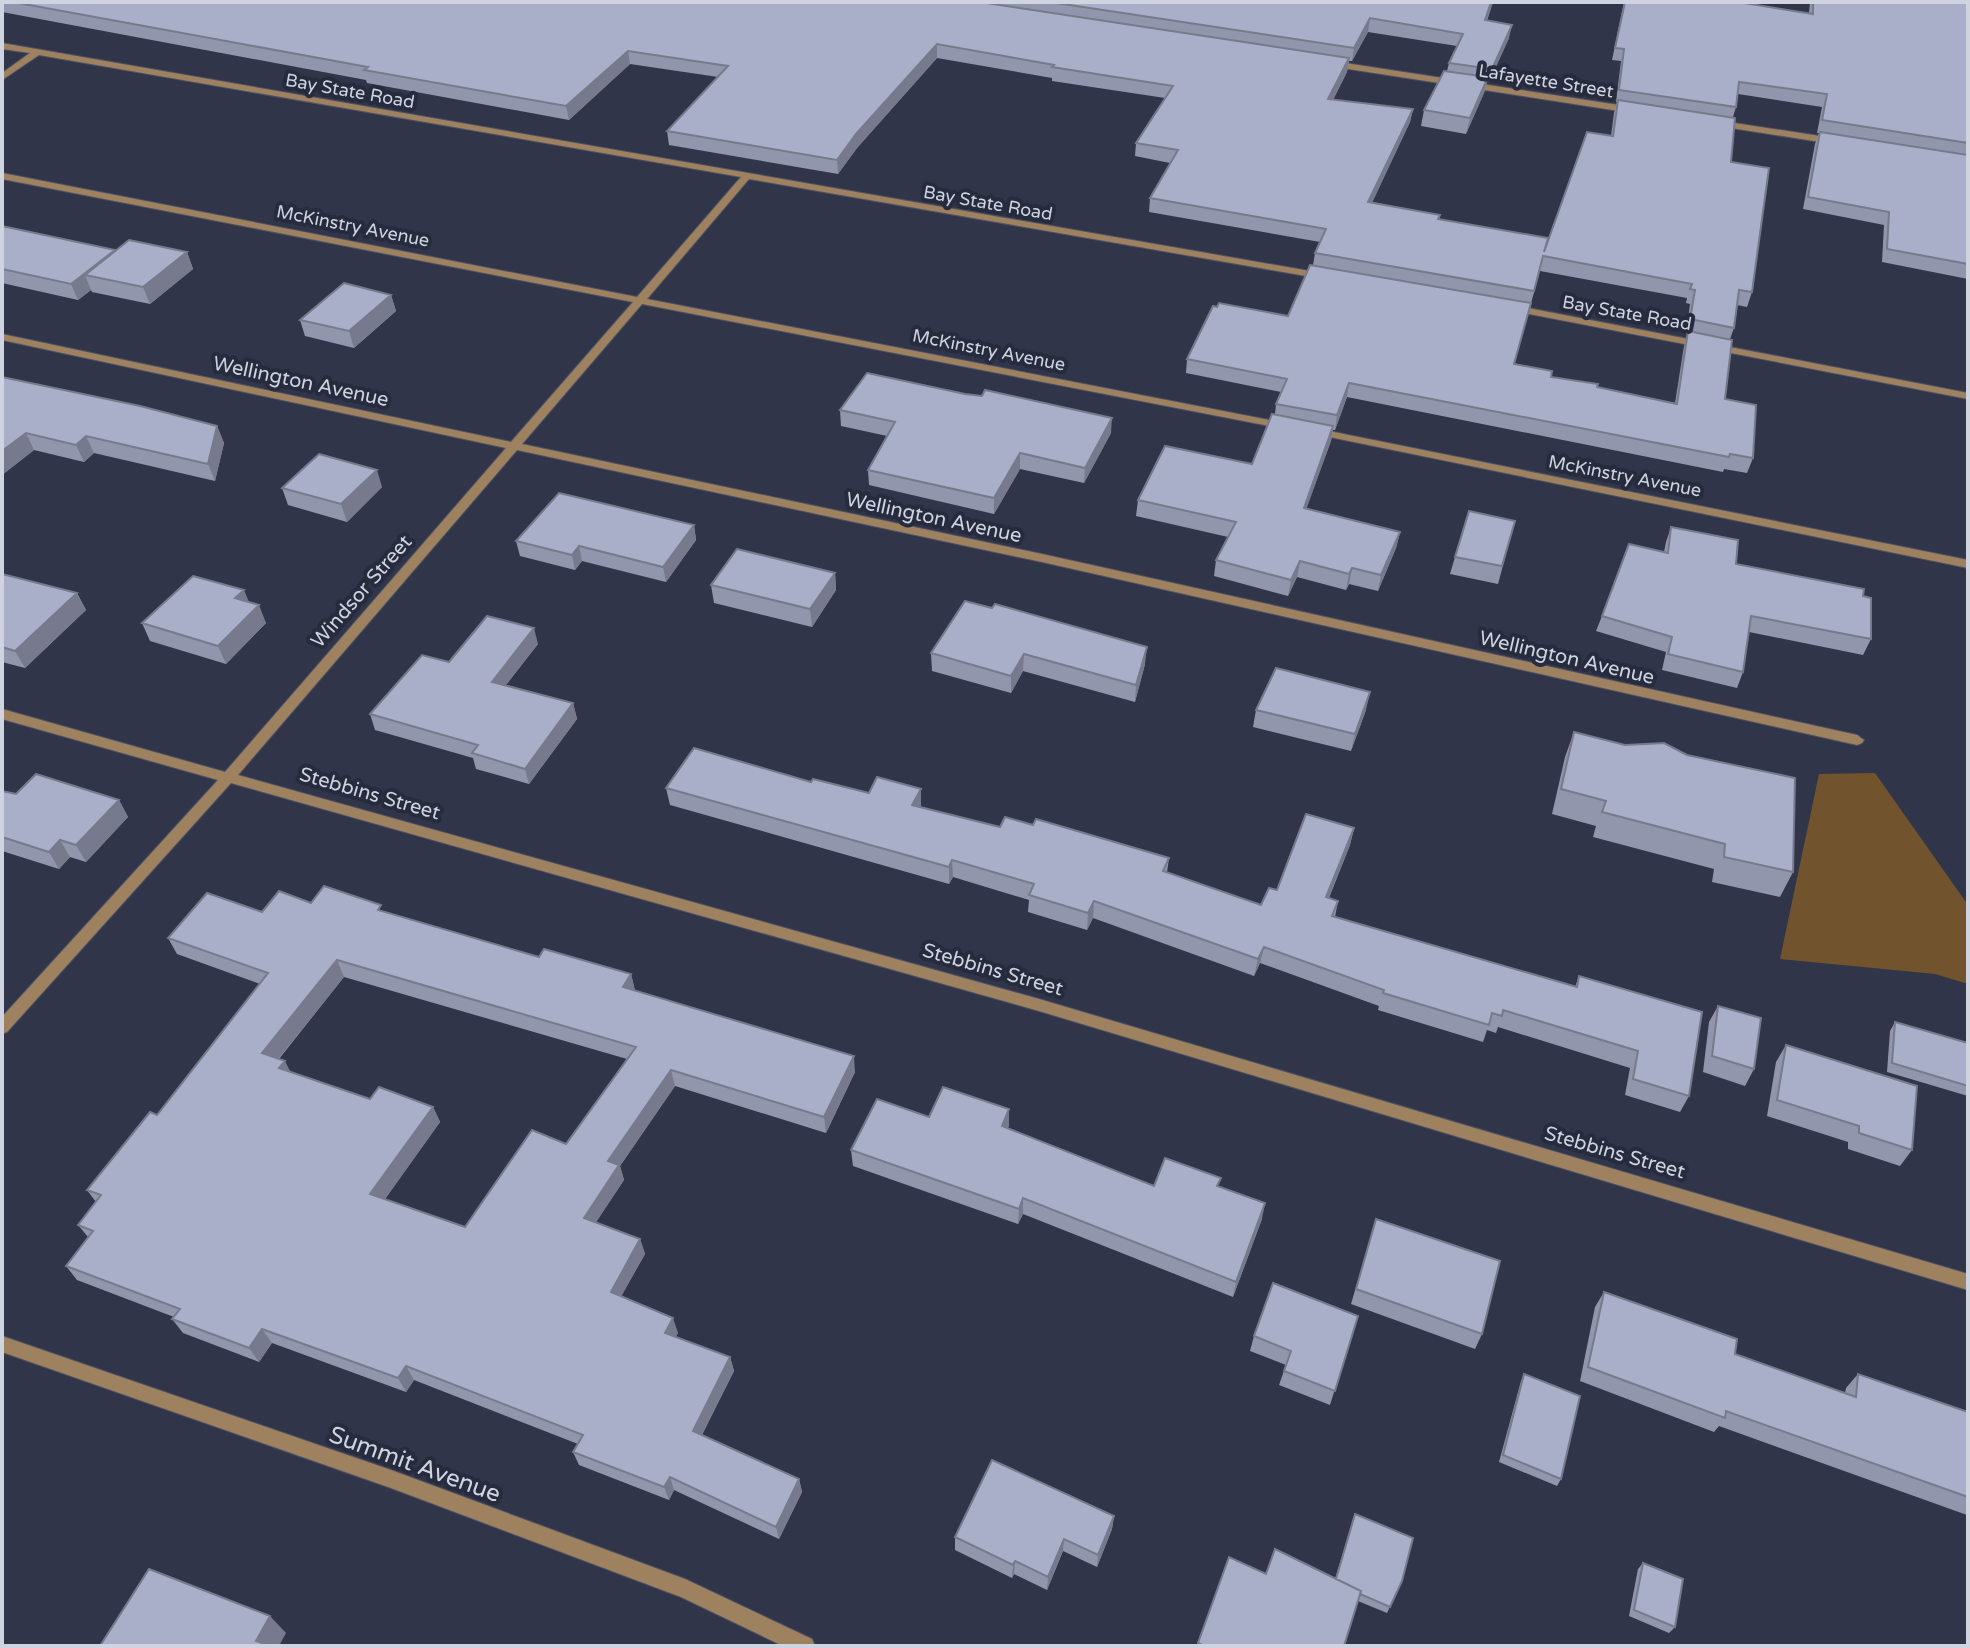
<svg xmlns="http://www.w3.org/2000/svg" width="1970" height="1648" viewBox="0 0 1970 1648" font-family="'Varela Round',sans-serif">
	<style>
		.green { fill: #71532e }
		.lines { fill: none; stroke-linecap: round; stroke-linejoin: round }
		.minor-casing { stroke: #4e5164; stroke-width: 2 }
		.minor { fill: #9e815f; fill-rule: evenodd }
		.wall { fill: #9196ac; fill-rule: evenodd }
		.shaded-wall { fill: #767a8c }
		.building { fill: #a9afc8; stroke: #767a8c; stroke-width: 2; fill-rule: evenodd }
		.labels { text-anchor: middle; stroke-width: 8; stroke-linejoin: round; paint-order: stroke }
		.far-street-label { font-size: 18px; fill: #d0d3e0; stroke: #272b3e }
		.street-label { font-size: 20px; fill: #d0d3e0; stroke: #272b3e }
		.near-street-label { font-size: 24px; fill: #d0d3e0; stroke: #272b3e }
	</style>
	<rect width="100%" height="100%" fill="#313549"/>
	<path class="green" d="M 1875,773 L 1968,905 L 1968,984 L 1935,974 L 1780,959 L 1819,774 Z"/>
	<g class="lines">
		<g class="minor-casing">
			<path id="minor" d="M 2,43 L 1327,274 L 1328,276 L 1323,279 L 749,179 L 647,299 L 1285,423 L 1291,426 L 1285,429 L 642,304 L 522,444 L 1042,554 L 1857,735 L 1864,740 L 1862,743 L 1857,745 L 1042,562 L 517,450 L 238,775 L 1039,999 L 1968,1274 L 1968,1290 L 1039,1011 L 231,783 L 7,1032 L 2,1034 L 2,1017 L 218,780 L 2,719 L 2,709 L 225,772 L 506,448 L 2,340 L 2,334 L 511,442 L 633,302 L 2,179 L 2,173 L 637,297 L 741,177 L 39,55 L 2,80 L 2,73 L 30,53 L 2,49 Z
				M 1332,61 L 1632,107 L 1636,110 L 1632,113 L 1329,66 L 1329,62 Z
				M 1715,120 L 1833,138 L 1838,141 L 1833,144 L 1712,125 L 1711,123 Z
				M 1513,305 L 1968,393 L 1968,399 L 1509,310 L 1509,306 Z
				M 1314,428 L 1968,560 L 1968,568 L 1310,433 L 1308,431 Z
				M 2,1336 L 391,1470 L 685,1579 L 812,1639 L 815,1646 L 783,1646 L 681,1597 L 391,1488 L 2,1352 Z"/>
		</g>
		<use href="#minor" class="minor"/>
	</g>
	<path class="wall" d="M 2,2 L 1493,2 L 1487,21 L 1509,38 L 1489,82 L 1487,82 L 1484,93 L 1466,134 L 1421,126 L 1424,110 L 1447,71 L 1449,63 L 1457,46 L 1368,32 L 1352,61 L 1349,61 L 1347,72 L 1333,100 L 1413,109 L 1410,122 L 1372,202 L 1440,215 L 1439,219 L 1544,252 L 1611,136 L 1614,113 L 1617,102 L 1616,102 L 1621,61 L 1612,60 L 1624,2 L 1738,2 L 1809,13 L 1810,2 L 1968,2 L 1968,279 L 1882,262 L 1884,225 L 1803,209 L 1815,144 L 1819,133 L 1817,133 L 1822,107 L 1738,94 L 1736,107 L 1733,117 L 1731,162 L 1752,292 L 1747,307 L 1737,305 L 1734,328 L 1730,339 L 1725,399 L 1753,458 L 1747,473 L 1724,469 L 1723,472 L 1347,397 L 1335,430 L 1333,430 L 1331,441 L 1306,508 L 1400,532 L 1396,548 L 1378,591 L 1349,584 L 1346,590 L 1297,577 L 1288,596 L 1214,576 L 1216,560 L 1228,537 L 1136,516 L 1138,500 L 1252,464 L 1275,414 L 1276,404 L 1281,392 L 1186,373 L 1187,359 L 1288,316 L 1313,265 L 1315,253 L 1320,242 L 1149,212 L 1150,198 L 1170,163 L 1135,156 L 1136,143 L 1165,98 L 1052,81 L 1052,78 L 937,58 L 857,148 L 838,174 L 669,145 L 667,131 L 718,77 L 630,64 L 569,120 L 367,83 L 366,80 L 2,12 ZM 1540,271 L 1687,298 L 1686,303 L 1690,304 L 1686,334 L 1688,334 L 1684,346 L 1675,403 L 1551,377 L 1514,364 Z
		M 2,226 L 115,250 L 187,252 L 193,269 L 150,304 L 92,292 L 91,290 L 78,300 L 2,283 Z
		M 391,295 L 396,311 L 354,348 L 305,336 L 300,320 Z
		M 2,377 L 217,426 L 224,443 L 215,481 L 94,453 L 84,462 L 34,450 L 2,475 Z
		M 840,410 L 1111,433 L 1084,483 L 1020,469 L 994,514 L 869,485 L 868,470 L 887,436 L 841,426 Z
		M 382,487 L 347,522 L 288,505 L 282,488 Z
		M 1515,521 L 1498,584 L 1450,574 L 1455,557 Z
		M 694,525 L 696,540 L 666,582 L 582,561 L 575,570 L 520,556 L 516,541 Z
		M 1671,527 L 1736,564 L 1863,596 L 1871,639 L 1863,655 L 1749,632 L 1743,672 L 1737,688 L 1662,670 L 1666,652 L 1596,631 L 1602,616 L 1664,552 L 1666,542 Z
		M 835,573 L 836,590 L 812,627 L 714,603 L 711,585 Z
		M 2,574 L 77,593 L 86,610 L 25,668 L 2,662 Z
		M 965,601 L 1145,664 L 1135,702 L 1023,671 L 1011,693 L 932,671 L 931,653 Z
		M 249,602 L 266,623 L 226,664 L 150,641 L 142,623 Z
		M 538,644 L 506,685 L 573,703 L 577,719 L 529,784 L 476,769 L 473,758 L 375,730 L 370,714 L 449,662 Z
		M 1256,710 L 1366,710 L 1351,751 L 1253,727 Z
		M 1574,732 L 1625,745 L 1793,872 L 1780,897 L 1712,882 L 1714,869 L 1593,837 L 1596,826 L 1552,814 L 1565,757 Z
		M 811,782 L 921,806 L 921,807 L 1000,827 L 1033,825 L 1169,858 L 1167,872 L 1261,905 L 1354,828 L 1350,845 L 1329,898 L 1338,901 L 1335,917 L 1575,987 L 1579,976 L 1689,1096 L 1680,1112 L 1625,1095 L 1630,1068 L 1498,1027 L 1496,1033 L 1487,1030 L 1483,1042 L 1378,1010 L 1379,1006 L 1260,963 L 1254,976 L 1093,918 L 1087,930 L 1028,912 L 1029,900 L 953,877 L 949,884 L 670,805 L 666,788 Z
		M 2,791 L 16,794 L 119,800 L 128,817 L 86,862 L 70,857 L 59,869 L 2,851 Z
		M 311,903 L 384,912 L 539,957 L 631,974 L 635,991 L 855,1072 L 826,1133 L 675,1086 L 620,1166 L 624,1180 L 596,1222 L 640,1239 L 645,1254 L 621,1296 L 678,1333 L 675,1337 L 730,1357 L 734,1371 L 702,1435 L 799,1479 L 802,1492 L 779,1539 L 674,1490 L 669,1500 L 579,1465 L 573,1452 L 578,1444 L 414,1380 L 406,1392 L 272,1343 L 259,1362 L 183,1333 L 172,1319 L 174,1317 L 77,1280 L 66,1266 L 88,1237 L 78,1225 L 96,1202 L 87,1190 L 157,1115 L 260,984 L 177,954 L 168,938 L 262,912 ZM 344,977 L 627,1059 L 566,1144 L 465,1227 L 385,1199 L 440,1122 L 433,1107 L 370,1099 L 291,1072 L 279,1059 Z
		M 1718,1006 L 1754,1069 L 1745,1086 L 1703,1072 L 1709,1022 Z
		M 1895,1022 L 1968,1043 L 1968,1096 L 1887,1072 L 1890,1031 Z
		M 1786,1045 L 1912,1150 L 1900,1166 L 1848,1149 L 1848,1142 L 1767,1116 L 1776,1062 Z
		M 929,1117 L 1009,1125 L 1008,1128 L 1154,1186 L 1219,1186 L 1262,1219 L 1233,1297 L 1023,1214 L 1018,1224 L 853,1166 L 851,1150 Z
		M 1376,1219 L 1482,1334 L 1475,1349 L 1351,1304 Z
		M 1604,1292 L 1735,1354 L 1845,1393 L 1846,1388 L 1858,1374 L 1968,1412 L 1968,1514 L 1967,1515 L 1719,1426 L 1714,1432 L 1580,1381 L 1595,1307 Z
		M 1358,1316 L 1330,1405 L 1279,1385 L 1286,1365 L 1250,1351 L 1254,1336 Z
		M 1524,1374 L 1561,1479 L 1557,1486 L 1499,1462 L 1521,1381 Z
		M 1355,1514 L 1402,1581 L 1387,1613 L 1358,1601 L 1344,1646 L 1197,1646 L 1229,1557 L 1266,1574 L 1335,1579 Z
		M 1114,1516 L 1112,1529 L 1097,1567 L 1063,1551 L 1047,1590 L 1014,1574 L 1012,1578 L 955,1550 L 955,1537 Z
		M 1643,1563 L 1675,1627 L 1669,1633 L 1629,1616 L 1638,1569 Z"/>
	<path class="shaded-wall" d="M 1491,2 L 1493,2 L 1482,34 L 1485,20 Z
		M 1370,18 L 1368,32 L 1352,61 L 1354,48 Z
		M 1512,25 L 1509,38 L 1489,82 L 1492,69 Z
		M 937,44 L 937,58 L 857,148 L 838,174 L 837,160 L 856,134 Z
		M 628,51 L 630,64 L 569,120 L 566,106 Z
		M 1349,58 L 1347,72 L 1326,113 L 1328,99 Z
		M 1488,77 L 1484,93 L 1466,134 L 1470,118 Z
		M 1413,109 L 1410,122 L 1366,216 L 1368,202 Z
		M 115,250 L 85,275 L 91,290 L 78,300 L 71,284 Z
		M 187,252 L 193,269 L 150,304 L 143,287 Z
		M 391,295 L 396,311 L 354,348 L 349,331 Z
		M 1349,383 L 1347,397 L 1335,430 L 1337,415 Z
		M 1112,418 L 1111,433 L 1084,483 L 1085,468 Z
		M 217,426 L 224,443 L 215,481 L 208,464 Z
		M 1333,426 L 1331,441 L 1301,524 L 1304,508 Z
		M 26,433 L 34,450 L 2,475 L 2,451 Z
		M 86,436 L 94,453 L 84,462 L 76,445 Z
		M 1020,453 L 1020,469 L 994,514 L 994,498 Z
		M 377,470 L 382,487 L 347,522 L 341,504 Z
		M 694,525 L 696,540 L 666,582 L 663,567 Z
		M 1400,532 L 1396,548 L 1378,591 L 1381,575 Z
		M 579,546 L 582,561 L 575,570 L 572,555 Z
		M 1300,561 L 1297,577 L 1288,596 L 1291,580 Z
		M 1352,568 L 1349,584 L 1346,590 L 1349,574 Z
		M 835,573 L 836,590 L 812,627 L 810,609 Z
		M 244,590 L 251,607 L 235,598 Z
		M 77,593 L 86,610 L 25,668 L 15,651 Z
		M 259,605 L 266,623 L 226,664 L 218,646 Z
		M 534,628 L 538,644 L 496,697 L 492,682 Z
		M 1147,647 L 1145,664 L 1135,702 L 1136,685 Z
		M 1024,654 L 1023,671 L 1011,693 L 1011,676 Z
		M 1370,692 L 1366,710 L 1351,751 L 1355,734 Z
		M 573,703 L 577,719 L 529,784 L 525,769 Z
		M 921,789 L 921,806 L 913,822 L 912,805 Z
		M 119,800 L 128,817 L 86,862 L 76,845 Z
		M 1354,828 L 1350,845 L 1322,914 L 1326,897 Z
		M 60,840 L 70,857 L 59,869 L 49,852 Z
		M 952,860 L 953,877 L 949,884 L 949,867 Z
		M 1094,901 L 1093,918 L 1087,930 L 1088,913 Z
		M 1264,947 L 1260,963 L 1254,976 L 1258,959 Z
		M 337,960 L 344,977 L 270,1069 L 262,1053 Z
		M 631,974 L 635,990 L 627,1004 L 623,987 Z
		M 854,1056 L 855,1072 L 826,1133 L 824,1117 Z
		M 285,1061 L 293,1077 L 279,1068 Z
		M 671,1070 L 675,1086 L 620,1166 L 624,1180 L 589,1233 L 584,1218 L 608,1161 Z
		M 433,1107 L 440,1122 L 378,1209 L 370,1194 Z
		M 1009,1109 L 1009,1125 L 1002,1142 L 1002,1126 Z
		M 1023,1198 L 1023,1214 L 1018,1224 L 1019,1209 Z
		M 1265,1203 L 1262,1219 L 1233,1297 L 1236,1282 Z
		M 640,1239 L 645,1254 L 616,1306 L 611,1292 Z
		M 673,1318 L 678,1333 L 670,1348 L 665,1333 Z
		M 262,1329 L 272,1343 L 259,1362 L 249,1348 Z
		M 730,1357 L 734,1371 L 697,1444 L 693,1431 Z
		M 406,1366 L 414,1380 L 406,1392 L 398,1378 Z
		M 670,1477 L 674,1490 L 669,1500 L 664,1487 Z
		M 799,1479 L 802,1492 L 779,1539 L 776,1527 Z
		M 1114,1516 L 1112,1529 L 1097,1567 L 1098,1555 Z
		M 1064,1539 L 1063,1551 L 1047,1590 L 1048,1577 Z
		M 1015,1561 L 1014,1574 L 1012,1578 L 1013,1565 Z
		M 270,1616 L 286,1633 L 279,1646 L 261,1646 L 256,1641 Z"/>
	<path class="building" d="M 13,2 L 980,2 L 1349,58 L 1328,99 L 1413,109 L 1368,202 L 1440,215 L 1438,219 L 1548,238 L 1544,252 L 1587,132 L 1613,136 L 1618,100 L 1735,118 L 1731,162 L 1769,168 L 1752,292 L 1739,290 L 1734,328 L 1690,319 L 1695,290 L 1690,289 L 1692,284 L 1543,256 L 1534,291 L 1315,253 L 1326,229 L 1150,198 L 1178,150 L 1136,143 L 1173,86 L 1052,67 L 1054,65 L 937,44 L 856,134 L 837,160 L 667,131 L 728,66 L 628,51 L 566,106 L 364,70 L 368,67 Z
		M 1050,2 L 1491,2 L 1485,20 L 1512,25 L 1492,69 L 1449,63 L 1463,34 L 1370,18 L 1354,48 Z
		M 1625,2 L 1738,2 L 1813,14 L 1813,2 L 1968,2 L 1968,143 L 1822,120 L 1827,94 L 1739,82 L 1736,107 L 1619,90 L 1624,49 L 1615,48 Z
		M 1444,71 L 1488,77 L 1470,118 L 1424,110 Z
		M 1820,132 L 1968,155 L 1968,264 L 1887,249 L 1889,212 L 1808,197 Z
		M 2,226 L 115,250 L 71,284 L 2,269 Z
		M 129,240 L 187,252 L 143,287 L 85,275 Z
		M 1310,265 L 1531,303 L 1514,364 L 1552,371 L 1551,377 L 1598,384 L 1597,387 L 1677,404 L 1688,331 L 1732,340 L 1725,399 L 1756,405 L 1753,458 L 1730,454 L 1729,457 L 1349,383 L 1337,415 L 1276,404 L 1287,379 L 1187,359 L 1213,306 L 1217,307 L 1219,303 L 1288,316 Z
		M 344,283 L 391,295 L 349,331 L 300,320 Z
		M 867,373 L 965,394 L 982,396 L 985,390 L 1112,418 L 1085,468 L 1020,453 L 994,498 L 868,470 L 895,422 L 840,410 Z
		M 2,377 L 140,406 L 217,426 L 208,464 L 86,436 L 76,445 L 26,433 L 2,451 Z
		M 1272,414 L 1333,426 L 1304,508 L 1400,532 L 1381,575 L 1352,568 L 1349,574 L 1300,561 L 1291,580 L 1216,560 L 1236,522 L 1138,500 L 1165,446 L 1252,464 Z
		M 319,454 L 377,470 L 341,504 L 282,488 Z
		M 559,493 L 694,525 L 663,567 L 579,546 L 572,555 L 516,541 Z
		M 1469,511 L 1515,521 L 1502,566 L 1455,557 Z
		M 1671,527 L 1738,540 L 1736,564 L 1864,589 L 1863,596 L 1871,598 L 1871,639 L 1751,616 L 1743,672 L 1668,654 L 1672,637 L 1602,616 L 1629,544 L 1668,553 Z
		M 737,549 L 835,573 L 810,609 L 711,585 Z
		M 2,574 L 77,593 L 15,651 L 2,647 Z
		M 193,576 L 244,590 L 235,598 L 259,605 L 218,646 L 142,623 Z
		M 965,601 L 992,608 L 995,604 L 1147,647 L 1136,685 L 1024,654 L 1011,676 L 931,653 Z
		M 487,616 L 534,628 L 492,682 L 573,703 L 525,769 L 472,753 L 478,745 L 370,714 L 422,655 L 449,662 Z
		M 1276,668 L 1370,692 L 1355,734 L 1256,710 Z
		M 1574,732 L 1625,745 L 1664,743 L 1687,755 L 1795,778 L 1793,872 L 1724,857 L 1725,844 L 1602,812 L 1606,801 L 1561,789 Z
		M 694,748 L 811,782 L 813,779 L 869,793 L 877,777 L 921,789 L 912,805 L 1000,827 L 1005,817 L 1033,825 L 1036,819 L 1169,858 L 1163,871 L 1261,905 L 1269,888 L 1277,890 L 1306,814 L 1354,828 L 1326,897 L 1338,901 L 1332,916 L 1577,987 L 1579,976 L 1702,1012 L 1689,1096 L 1633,1079 L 1638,1051 L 1503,1010 L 1502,1016 L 1492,1013 L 1489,1025 L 1383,993 L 1384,990 L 1264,947 L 1258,959 L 1094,901 L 1088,913 L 1029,895 L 1034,884 L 952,860 L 949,867 L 666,788 Z
		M 36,774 L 119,800 L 76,845 L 60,840 L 49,852 L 2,837 L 2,791 L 16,794 Z
		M 324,886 L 381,905 L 378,910 L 539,957 L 544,949 L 631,974 L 623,987 L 854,1056 L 824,1117 L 671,1070 L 608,1161 L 619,1165 L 584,1218 L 640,1239 L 611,1292 L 673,1318 L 665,1333 L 730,1357 L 693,1431 L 799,1479 L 776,1527 L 670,1477 L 664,1487 L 573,1452 L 583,1435 L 406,1366 L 398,1378 L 262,1329 L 249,1348 L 172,1319 L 180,1309 L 66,1266 L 93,1231 L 78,1225 L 101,1195 L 87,1190 L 150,1112 L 157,1115 L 268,973 L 168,938 L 207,893 L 262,912 L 279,891 L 311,903 ZM 337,960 L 636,1047 L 566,1144 L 532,1130 L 465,1227 L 370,1194 L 433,1107 L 379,1087 L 370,1099 L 279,1068 L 285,1061 L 262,1053 Z
		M 1718,1006 L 1761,1018 L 1754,1069 L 1712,1056 Z
		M 1895,1022 L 1968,1043 L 1968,1086 L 1892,1063 Z
		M 1786,1045 L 1917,1086 L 1912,1150 L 1859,1133 L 1859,1126 L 1777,1100 Z
		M 943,1087 L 1009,1109 L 1002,1126 L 1154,1186 L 1165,1158 L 1221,1178 L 1217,1186 L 1265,1203 L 1236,1282 L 1023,1198 L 1019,1209 L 851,1150 L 877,1099 L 929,1117 Z
		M 1376,1219 L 1500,1261 L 1482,1334 L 1356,1289 Z
		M 1273,1283 L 1358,1316 L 1335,1391 L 1284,1371 L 1291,1351 L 1254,1336 Z
		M 1604,1292 L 1737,1339 L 1735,1354 L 1856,1397 L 1858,1374 L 1968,1412 L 1968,1497 L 1726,1411 L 1725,1418 L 1588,1367 Z
		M 1524,1374 L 1580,1396 L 1561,1479 L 1503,1455 Z
		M 992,1460 L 1114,1516 L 1098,1555 L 1064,1539 L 1048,1577 L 1015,1561 L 1013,1565 L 955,1537 Z
		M 1355,1514 L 1413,1538 L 1402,1581 L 1390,1607 L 1360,1594 L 1361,1591 L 1336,1579 Z
		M 1275,1549 L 1361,1591 L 1344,1646 L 1205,1646 L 1198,1643 L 1229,1557 L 1266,1574 Z
		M 1643,1563 L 1683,1579 L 1675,1627 L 1634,1610 Z
		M 149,1569 L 270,1616 L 256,1641 L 270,1646 L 100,1646 Z"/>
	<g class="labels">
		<g class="far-street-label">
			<text transform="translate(1546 81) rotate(9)" y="6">Lafayette Street</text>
			<text transform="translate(350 91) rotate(10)" y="6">Bay State Road</text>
			<text transform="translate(988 203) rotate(10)" y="6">Bay State Road</text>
			<text transform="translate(353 226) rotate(11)" y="6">McKinstry Avenue</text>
			<text transform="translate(1627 313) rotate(10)" y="6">Bay State Road</text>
			<text transform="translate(989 350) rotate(11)" y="6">McKinstry Avenue</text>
			<text transform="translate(1625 476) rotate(11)" y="6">McKinstry Avenue</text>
		</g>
		<g class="street-label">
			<text transform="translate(301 381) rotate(12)" y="7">Wellington Avenue</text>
			<text transform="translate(934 517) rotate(12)" y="7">Wellington Avenue</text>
			<text transform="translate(361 591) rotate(-49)" y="7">Windsor Street</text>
			<text transform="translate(1567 657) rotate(13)" y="7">Wellington Avenue</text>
			<text transform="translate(370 793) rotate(16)" y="7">Stebbins Street</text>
			<text transform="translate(993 969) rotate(16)" y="7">Stebbins Street</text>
			<text transform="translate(1615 1152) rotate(16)" y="7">Stebbins Street</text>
		</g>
		<g class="near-street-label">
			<text transform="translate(415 1464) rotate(20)" y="8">Summit Avenue</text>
		</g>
	</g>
	<rect width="1970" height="1648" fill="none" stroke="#d0d3e0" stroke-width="8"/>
</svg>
